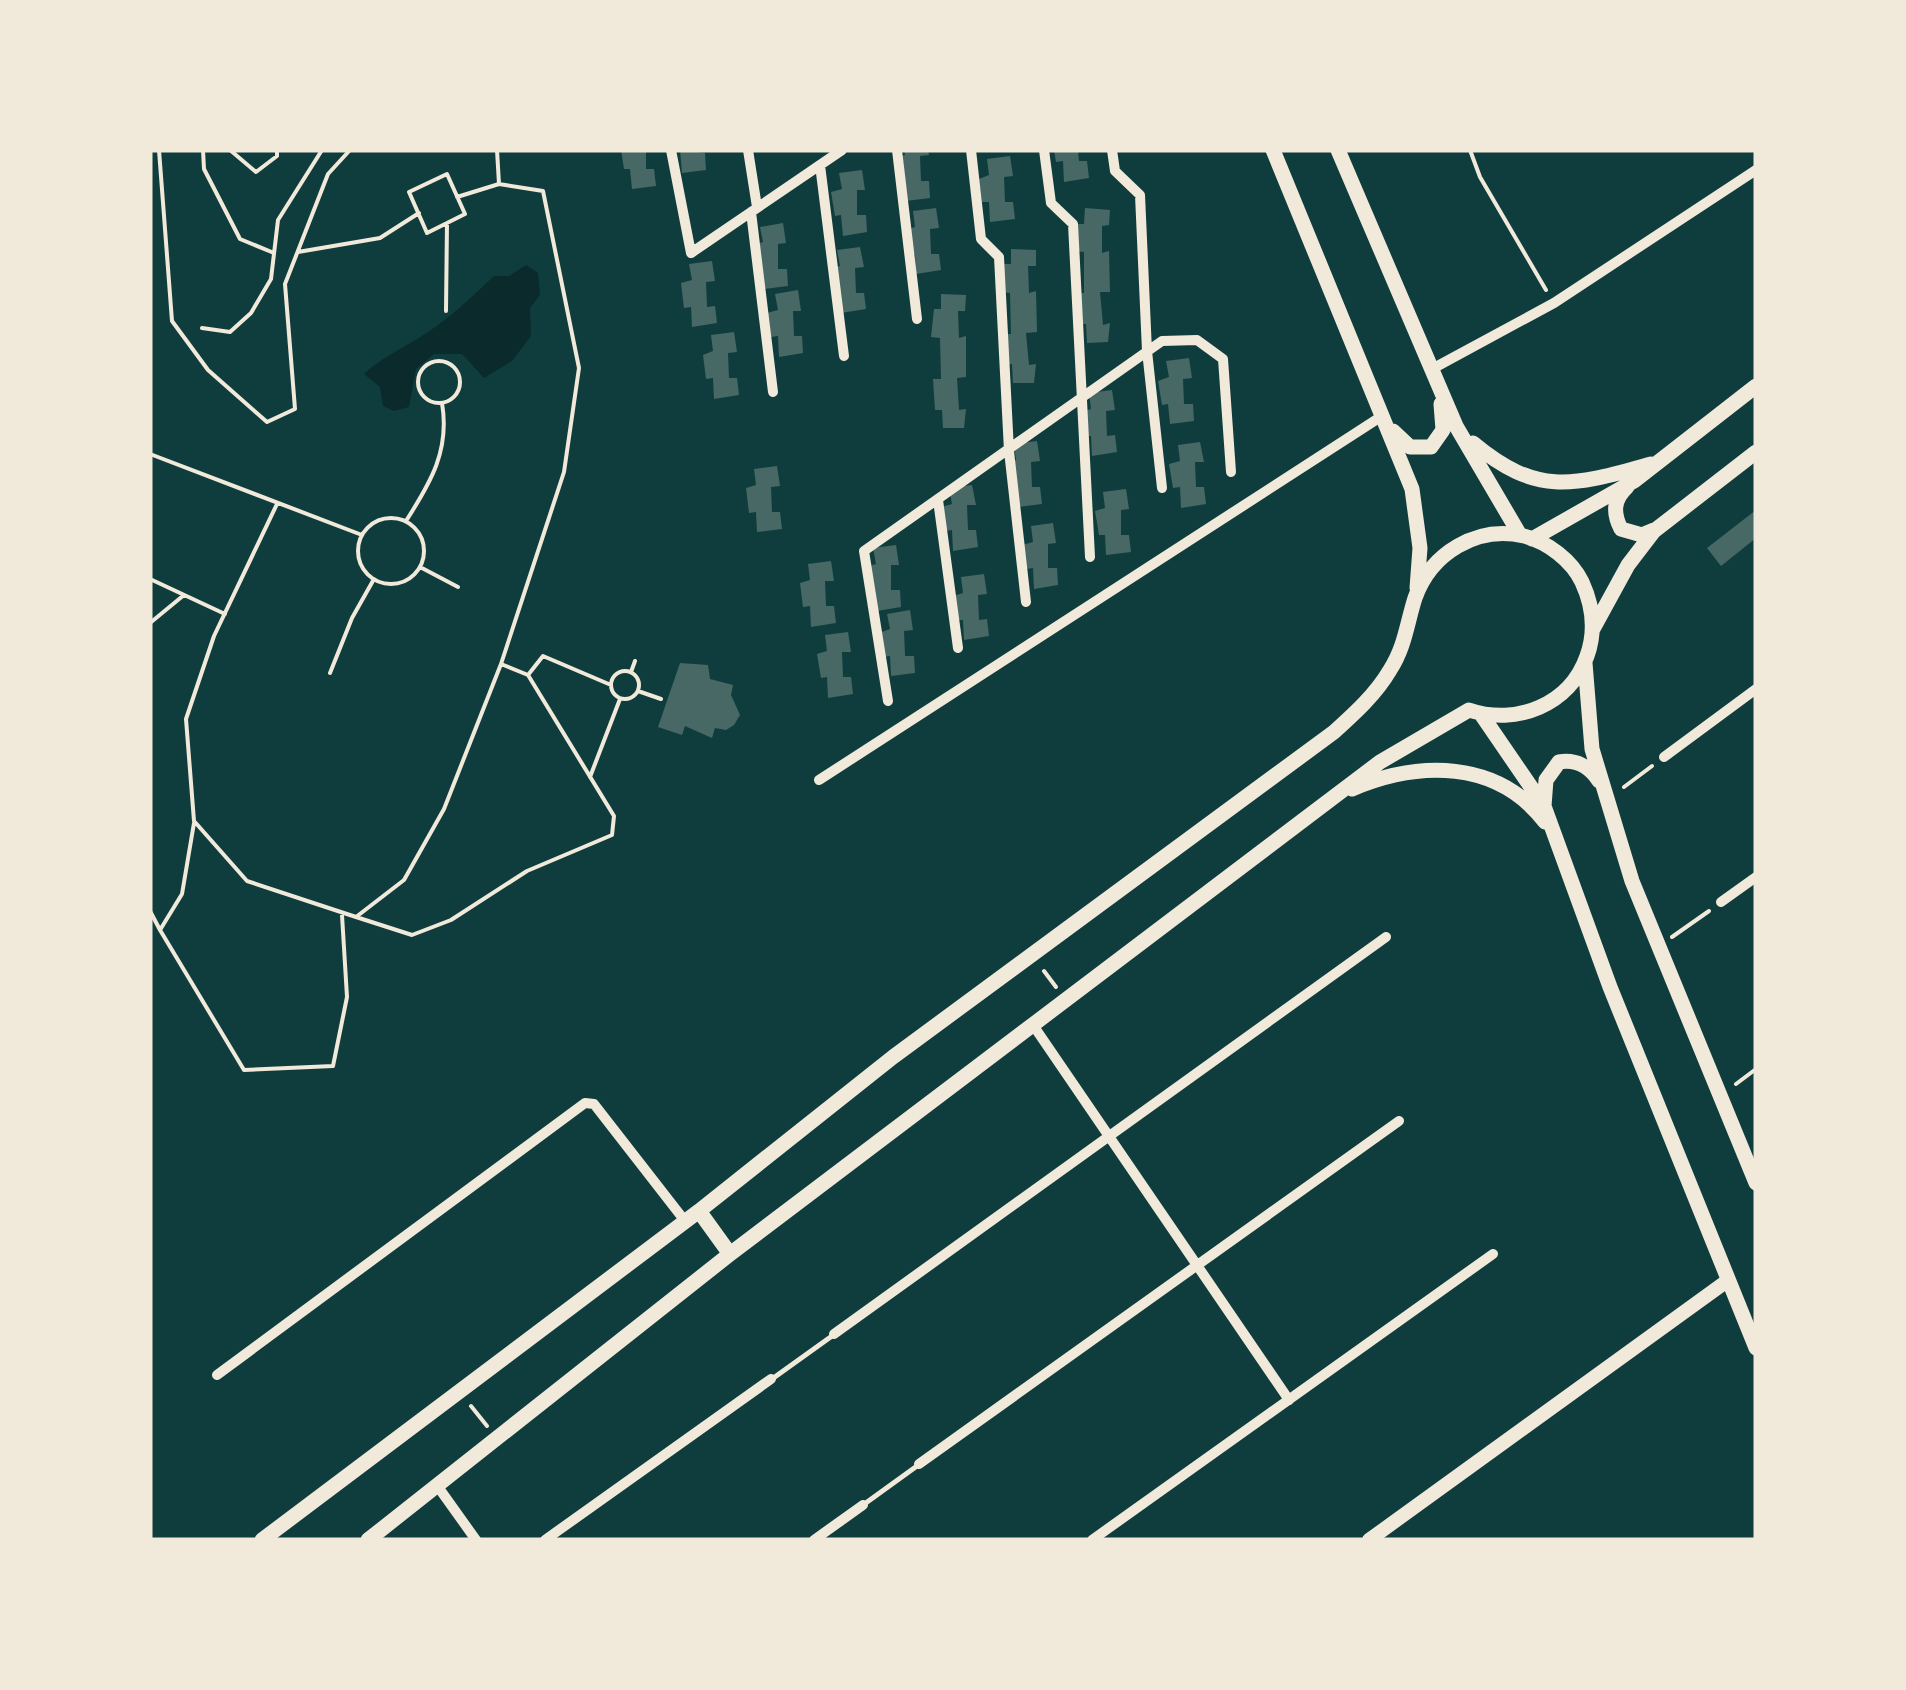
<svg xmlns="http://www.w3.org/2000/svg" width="1906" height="1690" viewBox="0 0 1906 1690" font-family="Lato,sans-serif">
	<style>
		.water { fill: #0a2a2b }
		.building { fill: #486865 }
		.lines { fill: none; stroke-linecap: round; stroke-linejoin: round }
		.path { stroke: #f1e9da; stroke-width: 4 }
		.service { stroke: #f1e9da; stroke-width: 5 }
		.minor { stroke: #f1e9da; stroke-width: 10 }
		.tertiary { stroke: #f1e9da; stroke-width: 14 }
		.secondary { stroke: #f1e9da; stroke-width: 15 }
	</style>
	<rect width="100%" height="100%" fill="#0f3d3e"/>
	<path class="water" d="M 526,265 L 538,273 L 540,295 L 530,308 L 531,336 L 512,361 L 484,378 L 462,354 L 434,354 L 416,369 L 409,407 L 394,411 L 383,406 L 380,387 L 364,374 C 382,357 404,348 425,334 C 451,317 472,297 494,276 L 509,276 Z"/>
	<path class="building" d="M 621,150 L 646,150 L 646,169 L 654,169 L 656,186 L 632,189 L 630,169 L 624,169 Z
		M 680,150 L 705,153 L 706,170 L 682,173 Z
		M 904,150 L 928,150 L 929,155 L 920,156 L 921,181 L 929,181 L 930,198 L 906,201 L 894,158 L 905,155 Z
		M 1054,150 L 1078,150 L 1079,161 L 1087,161 L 1089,178 L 1064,182 L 1063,161 L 1056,162 Z
		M 1010,156 L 1013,176 L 1004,177 L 1005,202 L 1013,202 L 1015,219 L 990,222 L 989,202 L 982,202 L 979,179 L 989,175 L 987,159 Z
		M 862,170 L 865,190 L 857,190 L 857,215 L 866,215 L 867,232 L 843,236 L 841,215 L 835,216 L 831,192 L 842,189 L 839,173 Z
		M 936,208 L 939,228 L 930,229 L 931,254 L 939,254 L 941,270 L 916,274 L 915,254 L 908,254 L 905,230 L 915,227 L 913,211 Z
		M 1085,208 L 1110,210 L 1109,225 L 1102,226 L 1102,253 L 1109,251 L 1110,292 L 1100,292 L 1103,325 L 1110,323 L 1108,342 L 1087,343 L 1086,324 L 1078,324 L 1077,293 L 1084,293 L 1084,252 L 1074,251 L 1077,224 L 1084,224 Z
		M 783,223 L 786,243 L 778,244 L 778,269 L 787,269 L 788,286 L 764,289 L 752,246 L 763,242 L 760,227 Z
		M 860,247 L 864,267 L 855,268 L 856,293 L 864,293 L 866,309 L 841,313 L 829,269 L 840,266 L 837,250 Z
		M 1011,249 L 1036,250 L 1036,266 L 1028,266 L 1029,293 L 1036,291 L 1037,332 L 1026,333 L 1029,365 L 1036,364 L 1034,383 L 1013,383 L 1012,364 L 1004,365 L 1003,334 L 1011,334 L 1010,293 L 1001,292 L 1004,264 L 1011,264 Z
		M 712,261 L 715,281 L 706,282 L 707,307 L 715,306 L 717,323 L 692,327 L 691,307 L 684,308 L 681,283 L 692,280 L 689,264 Z
		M 798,290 L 801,311 L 793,311 L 794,336 L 802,336 L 803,353 L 779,357 L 778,336 L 771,337 L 767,313 L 778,310 L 775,294 Z
		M 941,294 L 966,295 L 965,311 L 958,311 L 959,338 L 966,336 L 966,377 L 957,378 L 959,410 L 966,409 L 964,428 L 943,428 L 942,410 L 935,410 L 933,379 L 941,379 L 940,338 L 931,337 L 934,309 L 941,309 Z
		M 734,332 L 737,352 L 728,353 L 729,378 L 737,378 L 739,395 L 714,399 L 713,378 L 706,379 L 703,355 L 713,351 L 711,335 Z
		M 1189,358 L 1192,378 L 1183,379 L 1184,404 L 1193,404 L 1194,421 L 1170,424 L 1168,404 L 1162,405 L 1158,381 L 1169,377 L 1166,361 Z
		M 1112,390 L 1115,410 L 1106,411 L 1107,436 L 1115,435 L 1117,452 L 1092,456 L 1091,436 L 1084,436 L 1080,412 L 1091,409 L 1089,393 Z
		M 1037,441 L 1040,461 L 1031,462 L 1032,487 L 1040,487 L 1042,504 L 1018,507 L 1006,463 L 1016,460 L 1014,444 Z
		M 1200,442 L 1204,462 L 1195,462 L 1196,487 L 1204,487 L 1206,504 L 1181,508 L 1180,487 L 1173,488 L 1169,464 L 1180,461 L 1178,445 Z
		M 777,466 L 780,486 L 771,487 L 772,512 L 780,512 L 782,529 L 757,532 L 756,512 L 749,513 L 746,488 L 756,485 L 754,469 Z
		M 972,485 L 976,505 L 967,505 L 968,530 L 976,530 L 978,547 L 953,551 L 952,530 L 945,531 L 941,507 L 952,504 L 949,488 Z
		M 1126,489 L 1129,509 L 1121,510 L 1121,535 L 1129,535 L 1131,552 L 1106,555 L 1105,535 L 1099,535 L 1095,511 L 1105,508 L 1103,492 Z
		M 1756,510 L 1756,538 L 1721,566 L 1707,548 Z
		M 1053,523 L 1056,543 L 1048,544 L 1048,568 L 1057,568 L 1058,585 L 1034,589 L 1033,568 L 1026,569 L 1022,545 L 1033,542 L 1031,526 Z
		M 896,545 L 899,565 L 891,565 L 891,590 L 900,590 L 901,607 L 877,611 L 875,590 L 869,591 L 865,567 L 876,564 L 873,548 Z
		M 831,561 L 834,581 L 825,581 L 826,606 L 834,606 L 836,623 L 811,627 L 810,606 L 803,607 L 800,583 L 810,580 L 808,564 Z
		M 984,574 L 987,594 L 978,595 L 979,620 L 987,619 L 989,636 L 964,640 L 963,620 L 956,620 L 953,596 L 963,593 L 961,577 Z
		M 910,610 L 913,630 L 904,631 L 905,656 L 914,656 L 915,673 L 891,676 L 890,656 L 883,657 L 879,633 L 890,629 L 887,614 Z
		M 848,632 L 851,652 L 842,652 L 843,677 L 851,677 L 853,694 L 828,698 L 827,677 L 821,678 L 817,654 L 827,651 L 825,635 Z
		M 680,663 L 708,665 L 710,679 L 733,685 L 731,695 L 740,715 L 734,725 L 726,730 L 715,728 L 712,738 L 685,726 L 682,735 L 658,727 Z"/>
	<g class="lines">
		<path class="path" d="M 159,150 L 172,321 L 208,370 L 267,422 L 295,409 L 285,284 L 328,174 L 350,150
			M 203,150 L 204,169 L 240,239 L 274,253
			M 230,150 L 256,172 L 277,156 L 277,150
			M 497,150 L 499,184
			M 1470,150 L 1480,177 L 1546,290
			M 447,174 L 465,214 L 427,233 L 409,192 Z
			M 457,197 L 499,184 L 543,191 L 579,368 L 564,472 L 501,664
			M 298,252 L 380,238 L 419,213
			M 446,311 L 447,223
			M 202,328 L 230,332 L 251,313 L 271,279 L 278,220 L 322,150
			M418 382a21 21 0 1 1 42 0a21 21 0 1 1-42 0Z
			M 150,454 L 362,535
			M 277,504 L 214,636 L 186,719 L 194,821 L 247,881 L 356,917 L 404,880 L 444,809 L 501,664 L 528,675 L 614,816 L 612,835 L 527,871 L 451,920 L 412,935 L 356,917
			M358 551a33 33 0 1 1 66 0a33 33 0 1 1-66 0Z
			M 406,521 C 431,482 450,450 442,403
			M 420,567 L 458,587
			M 150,579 L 225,614
			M 150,623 L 184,595
			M611 685a14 14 0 1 1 28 0a14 14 0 1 1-28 0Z
			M 631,672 L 635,661
			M 330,673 L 352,618 L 374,579
			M 528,675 L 543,656 L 611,685
			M 638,691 L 661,699
			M 590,777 L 620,699
			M 1624,787 L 1652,766
			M 150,911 L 160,930 L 182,894 L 194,823
			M 160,930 L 244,1070 L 333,1066 L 347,997 L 342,915
			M 1672,937 L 1709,911
			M 1044,971 L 1056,987
			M 1736,1084 L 1756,1069
			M 471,1406 L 487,1426"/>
		<path class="service" d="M 772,1379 L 832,1336
			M 863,1505 L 917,1466"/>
		<path class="minor" d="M 671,150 L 691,253 L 842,150
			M 748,150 L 757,207
			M 897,150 L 917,319
			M 971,150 L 981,239 L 999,257 L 1009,451 L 1026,602
			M 1044,150 L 1051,203 L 1073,224 L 1090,557
			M 1112,150 L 1115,171 L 1140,195 L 1147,351 L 1162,488
			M 820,165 L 844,356
			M 751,212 L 773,392
			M 1432,369 L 1554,303 L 1756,170
			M 938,500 L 958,648
			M 888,701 L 864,551 L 1162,341 L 1197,340 L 1223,359 L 1231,472
			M 1664,757 L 1756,689
			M 819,780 L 1382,416
			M 1721,902 L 1756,877
			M 1033,1025 L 1289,1400
			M 834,1334 L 1386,937
			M 217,1375 L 585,1103 L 594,1104 L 685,1221
			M 919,1464 L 1399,1121
			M 436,1484 L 476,1540
			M 545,1540 L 771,1379
			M 814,1540 L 863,1505
			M 1092,1540 L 1493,1254"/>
		<path class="tertiary" d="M 1369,1540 L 1727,1281"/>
		<path class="secondary" d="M 1273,150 L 1412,489 L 1420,548 L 1417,588
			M 1338,150 L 1456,426 L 1520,535
			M 1393,431 L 1410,447 L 1431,447 L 1443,430 L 1441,404
			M 1473,443 C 1539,498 1575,485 1651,464
			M 1627,487 C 1613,500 1613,513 1621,529 L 1642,535 L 1654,530
			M 1532,539 L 1634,481 L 1756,386
			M 1593,629 L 1628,565 L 1654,531 L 1756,452
			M 1585,663 L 1592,749 L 1632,881 L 1756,1183
			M 1481,714 L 1544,806 L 1610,987 L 1756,1348
			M 1352,789 C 1418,761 1497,759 1545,822
			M 1544,806 L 1546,780 L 1559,762 C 1576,759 1590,767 1599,781
			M 699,1211 L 730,1254
			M 262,1540 L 699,1211 L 893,1057 L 1334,732 C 1355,713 1376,694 1390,670 C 1405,647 1407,623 1415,598 C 1431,553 1477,525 1524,536 C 1548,542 1572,561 1582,582 C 1593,606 1596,631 1587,656 C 1570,705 1516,726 1469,710 L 1380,762 L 730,1254 L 368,1540"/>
	</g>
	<rect width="1906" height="1690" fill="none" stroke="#f1e9da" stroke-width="305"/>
</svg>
